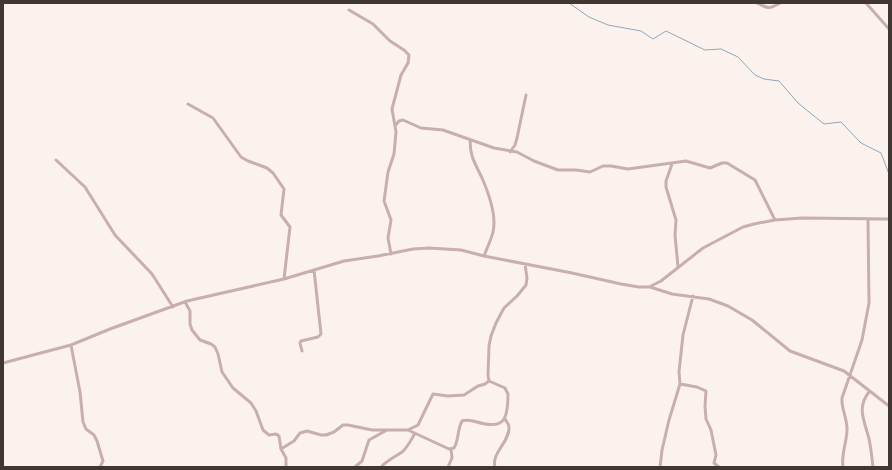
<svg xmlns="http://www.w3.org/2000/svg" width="892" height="470" viewBox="0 0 892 470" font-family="Raleway,sans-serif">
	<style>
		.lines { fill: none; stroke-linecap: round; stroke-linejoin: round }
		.stream { stroke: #8aa8bf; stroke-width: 1 }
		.street { stroke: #c8aeb1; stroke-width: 3 }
	</style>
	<rect width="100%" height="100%" fill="#fcf2ed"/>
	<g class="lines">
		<path class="stream" d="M 569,3 L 589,17 L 608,25 L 641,31 L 653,39 L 666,31 L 705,50 L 721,49 L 738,57 L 755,75 L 764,79 L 779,81 L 798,103 L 824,124 L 841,122 L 861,143 L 881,153 L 889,174"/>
		<path class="street" d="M 757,3 C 768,9 770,9 780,3
			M 866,3 L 889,29
			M 349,10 L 373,24 L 390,41 L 404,50 L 409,55 L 408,63 L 401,75 L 392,109 L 396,132 L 394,154 L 388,172 L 384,201 L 391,220 L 388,238 L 391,254
			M 188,104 L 213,118 L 241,157 L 248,161 L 267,168 L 273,173 L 284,189 L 281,215 L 290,227 L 284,279
			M 395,126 L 399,121 L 403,120 L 421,128 L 443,130 L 494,148 L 517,152 L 534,161 L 558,170 L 576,170 L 590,172 L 603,166 L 611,166 L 628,169 L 686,161 L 710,168 L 722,163 L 727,163 L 755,180 L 775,220
			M 470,140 C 470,157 475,163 482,178 C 489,194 497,215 493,232 C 491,240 487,248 484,256
			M 510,152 L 515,145 L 517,138 L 526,95
			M 56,160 L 85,187 L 115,235 L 152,274 L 173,307
			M 672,164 L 666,181 L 666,187 L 676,220 L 675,235 L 678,267
			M 650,287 L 672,294 L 709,299 L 728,306 L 752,320 L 790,351 L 844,371 L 889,406
			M 185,302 L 190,311 L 190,324 L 192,330 L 200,340 L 211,344 L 215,347 L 218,354 L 222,372 L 233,388 L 251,403 L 256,411 L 263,430 L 269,435 L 276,434 L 279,436 L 281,449 L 286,458 L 286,467
			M 71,345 L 80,392 L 83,422 L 86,429 L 94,435 L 97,441 L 103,461 L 100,467
			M 302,351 L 300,343 L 301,341 L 318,337 L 321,334 L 314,270
			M 3,363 L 71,345 L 110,329 L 187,301 L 284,279 L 344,261 L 378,256 L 413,249 L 429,248 L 461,250 L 484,256 L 572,273 L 621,284 L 639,287 L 649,287 L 661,281 L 703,248 L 743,227 L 754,224 L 775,220 L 802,218 L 889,219
			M 680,384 L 697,387 L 706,391 L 705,406 L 706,419 L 711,430 L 716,455 L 714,463 L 719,467
			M 869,392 C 856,408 865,422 869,439 C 871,448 872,458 873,467
			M 408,430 L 449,449 L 454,448 C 459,440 457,430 462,421 C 467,419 472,421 477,422 C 504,430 508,420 508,394 L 505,388 L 489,381 L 488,375 L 489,346 L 491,336 L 496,323 L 504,308 L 517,296 L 526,285 L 527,278 L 525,264
			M 281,449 L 294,441 L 300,433 L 307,431 L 321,435 L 326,435 L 334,432 L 343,425 L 348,425 L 372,430 L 408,430 L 418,425 L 433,394 L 448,396 L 464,395 L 478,386 L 485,384 L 489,381
			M 382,466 C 388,460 395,457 402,452 C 408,447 411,440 415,433
			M 355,467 L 362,461 L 369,440 L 387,430
			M 448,467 L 452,458 L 451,449
			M 495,467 C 491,453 510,442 509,427 C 509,424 506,421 505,419
			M 660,467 L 662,450 L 669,420 L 680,384 L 679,372 L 683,335 L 693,296
			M 843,467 C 841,454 847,442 847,429 C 847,418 841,408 842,398 L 862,340 L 869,303 L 868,219"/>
	</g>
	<rect width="892" height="470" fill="none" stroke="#403732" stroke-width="8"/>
</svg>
